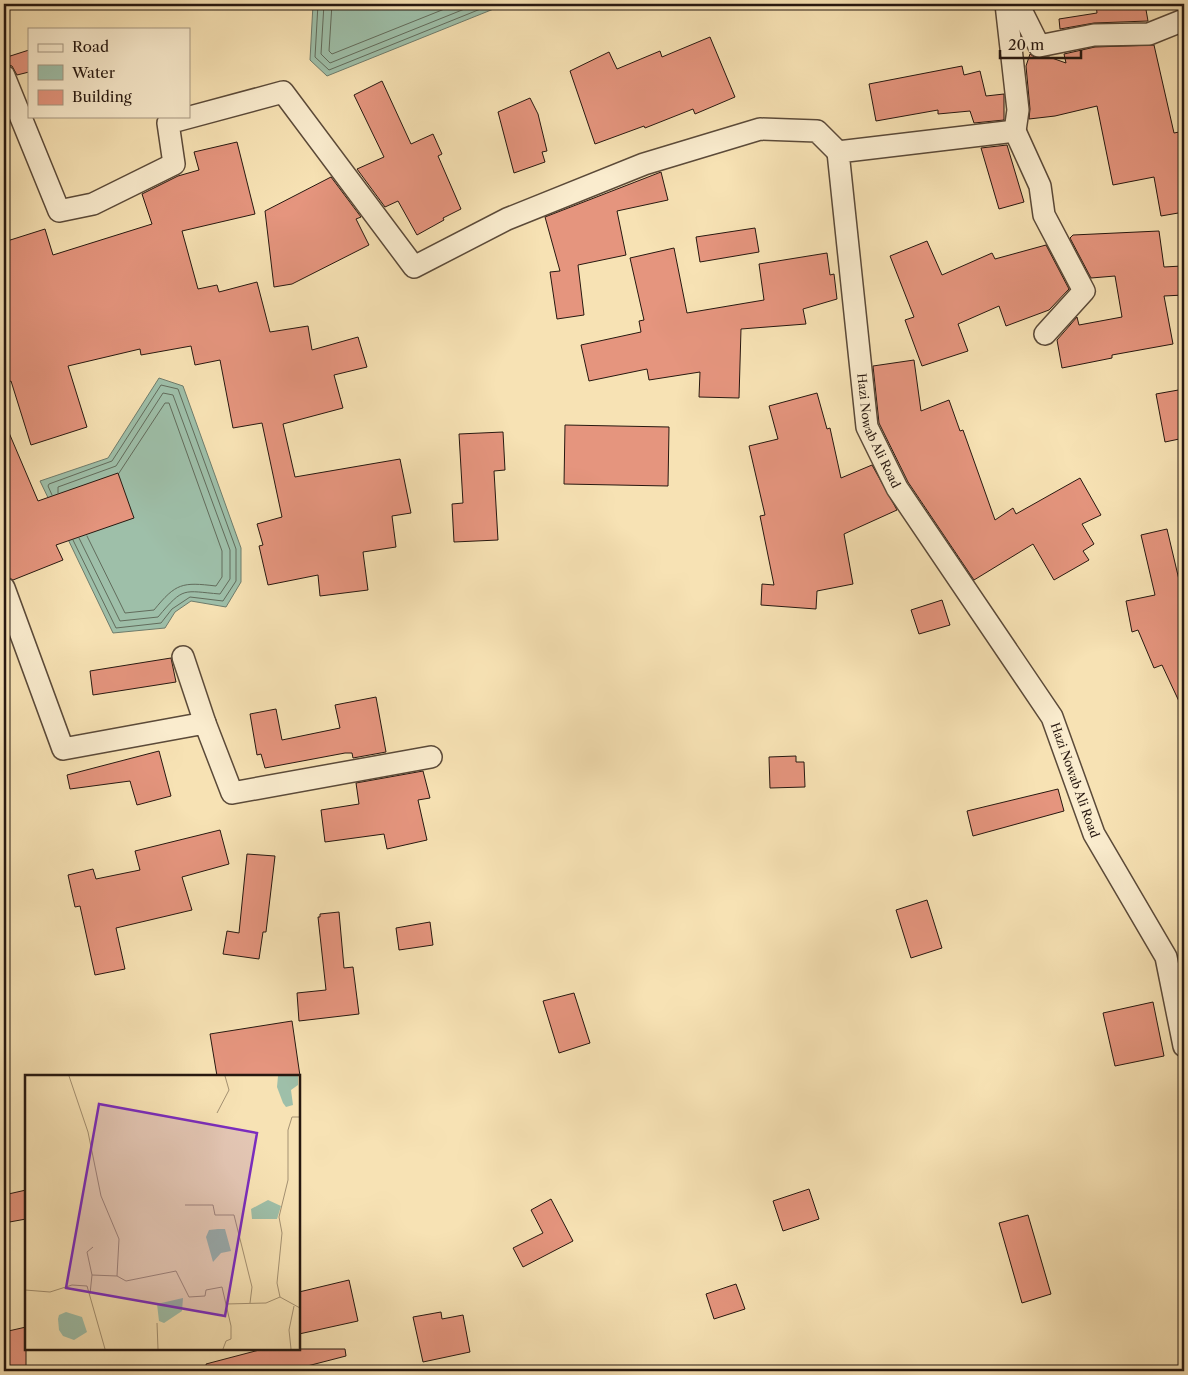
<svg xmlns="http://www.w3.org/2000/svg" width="1188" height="1375" viewBox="0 0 1188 1375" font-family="'Libre Caslon Text',serif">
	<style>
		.water { fill: #9ebfa9; stroke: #6e7c6c }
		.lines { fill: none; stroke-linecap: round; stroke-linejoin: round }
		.shore { stroke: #626c5c; stroke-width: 1 }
		.building { fill: #e5957e; stroke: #271810 }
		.minor-casing { stroke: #5b4a39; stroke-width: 24 }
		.minor { stroke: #faecce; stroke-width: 21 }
		.labels { text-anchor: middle; stroke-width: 5; stroke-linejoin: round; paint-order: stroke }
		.street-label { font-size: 12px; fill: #271810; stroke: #faecce }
		.inset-road { fill: none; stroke: #a49172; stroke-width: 1 }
		.view { fill: #7b2cbf; fill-opacity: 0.15; stroke: #7b2cbf; stroke-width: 2.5 }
		.inset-edge { fill: none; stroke: #271810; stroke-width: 2.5 }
	</style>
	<rect width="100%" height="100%" fill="#f7e2b4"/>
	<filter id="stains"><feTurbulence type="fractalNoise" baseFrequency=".004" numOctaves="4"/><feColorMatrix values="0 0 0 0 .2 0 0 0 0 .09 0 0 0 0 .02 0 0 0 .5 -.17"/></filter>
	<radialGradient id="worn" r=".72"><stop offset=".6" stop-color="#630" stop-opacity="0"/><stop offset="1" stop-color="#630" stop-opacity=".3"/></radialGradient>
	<path class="water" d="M 313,4 L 506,4 L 327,76 L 310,60 Z
		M 159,378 L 183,386 L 241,548 L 241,582 L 226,607 L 191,601 L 175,612 L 165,628 L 113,633 L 40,481 L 108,458 Z"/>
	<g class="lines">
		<path class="shore" d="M 318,4 L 315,57 L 329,70 L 493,4
			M 324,4 L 321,54 L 330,63 L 477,4
			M 332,4 L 329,51 L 332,54 L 457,4
			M 58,493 L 58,487 L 116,466 L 163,393 L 173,395 L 230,550 L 230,579 L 220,594 C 183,591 184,586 158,617 L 120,621 L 79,538
			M 52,495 L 48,486 L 49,484 L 112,461 L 161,385 L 178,389 L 236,549 L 236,581 L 223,601 L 190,597 L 172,609 L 161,623 L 116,628 L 73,540
			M 87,536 L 125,613 L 154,610 C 176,583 182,582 216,586 L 222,577 L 222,551 L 169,403 L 165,403 L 119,473"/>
	</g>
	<path class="building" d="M 1096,4 L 1145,4 L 1148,21 L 1094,23 L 1060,29 L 1059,19 L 1097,13 Z
		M 710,37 L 735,97 L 695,114 L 693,109 L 645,128 L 644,126 L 595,144 L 570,71 L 609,52 L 617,69 L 660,51 L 662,57 Z
		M 1154,45 L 1174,133 L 1184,131 L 1184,212 L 1161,216 L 1154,177 L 1113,185 L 1097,106 L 1055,116 L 1029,119 L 1030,109 L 1026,66 L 1030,54 L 1034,57 L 1049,57 L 1066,63 L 1064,54 L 1095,47 Z
		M 29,50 L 29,72 L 17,75 L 12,66 L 4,64 L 4,58 Z
		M 962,66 L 964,75 L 980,71 L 986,96 L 1004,94 L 1004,120 L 974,123 L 970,111 L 938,114 L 938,110 L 876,121 L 869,84 Z
		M 382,81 L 411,144 L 433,134 L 442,154 L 438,156 L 461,209 L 443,218 L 444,220 L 417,235 L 398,201 L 385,207 L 357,169 L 384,157 L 354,95 Z
		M 530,98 L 538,114 L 547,151 L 542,152 L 545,162 L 514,173 L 498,112 Z
		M 237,142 L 255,214 L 182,231 L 198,289 L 217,285 L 219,292 L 257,282 L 270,332 L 308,326 L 312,350 L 358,337 L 367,367 L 334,375 L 343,408 L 283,424 L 295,477 L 400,459 L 411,513 L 392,516 L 396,547 L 363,552 L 368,590 L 320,596 L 318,575 L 268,585 L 259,546 L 263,545 L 257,524 L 282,517 L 262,423 L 233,428 L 220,360 L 195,365 L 191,346 L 141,355 L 140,349 L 68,366 L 87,427 L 31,445 L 11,381 L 4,384 L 4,242 L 45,229 L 53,255 L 152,224 L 142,194 L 178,176 L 199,170 L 194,152 Z
		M 1007,145 L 1024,202 L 999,209 L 981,148 Z
		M 661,172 L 668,200 L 617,211 L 626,255 L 578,265 L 584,315 L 557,319 L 550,272 L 560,271 L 545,217 Z
		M 331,177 L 361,217 L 356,219 L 369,245 L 292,284 L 274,287 L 265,211 Z
		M 755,228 L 759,252 L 700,262 L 696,237 Z
		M 1159,231 L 1164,267 L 1182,266 L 1184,295 L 1164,296 L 1173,344 L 1112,355 L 1112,358 L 1062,368 L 1057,340 L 1077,317 L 1079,325 L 1122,317 L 1115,276 L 1091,278 L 1070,238 L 1073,235 Z
		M 927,241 L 942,275 L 992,253 L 995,259 L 1046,245 L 1069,289 L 1049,310 L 1006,326 L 999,306 L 958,324 L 968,351 L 922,366 L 905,320 L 914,317 L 890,256 Z
		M 674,248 L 687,313 L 764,300 L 759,264 L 827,253 L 830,275 L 834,274 L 837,299 L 803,309 L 806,324 L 741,329 L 739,398 L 699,397 L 700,372 L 649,380 L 647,369 L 589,381 L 581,345 L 641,332 L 639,321 L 644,320 L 630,258 Z
		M 914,360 L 921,411 L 949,400 L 960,431 L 963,430 L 995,520 L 1013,508 L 1016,514 L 1080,478 L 1101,515 L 1082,524 L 1094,544 L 1083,551 L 1089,560 L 1054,580 L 1033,544 L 974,580 L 908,482 L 879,423 L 873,366 Z
		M 1184,389 L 1184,438 L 1165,442 L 1156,394 Z
		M 817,393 L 827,429 L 830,428 L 841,478 L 872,465 L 897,510 L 844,534 L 853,584 L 817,591 L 816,609 L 761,605 L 762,584 L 774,585 L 760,516 L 765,515 L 749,446 L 778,439 L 769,406 Z
		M 4,421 L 38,501 L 118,473 L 134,518 L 56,545 L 63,560 L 13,580 L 4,576 Z
		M 565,425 L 669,427 L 668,486 L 564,484 Z
		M 503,432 L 505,470 L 494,471 L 498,540 L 454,542 L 452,504 L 463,503 L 459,434 Z
		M 1167,529 L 1184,601 L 1184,712 L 1162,665 L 1154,668 L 1138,630 L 1132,632 L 1126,601 L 1155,595 L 1141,535 Z
		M 942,600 L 950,625 L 919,634 L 911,610 Z
		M 171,658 L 176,682 L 93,695 L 90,671 Z
		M 376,697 L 386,752 L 353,758 L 352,753 L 345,753 L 265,768 L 261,754 L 257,755 L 250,714 L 276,709 L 282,740 L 340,728 L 335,705 Z
		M 159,751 L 171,796 L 137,805 L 130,781 L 70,789 L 67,775 Z
		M 796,756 L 796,762 L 804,762 L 805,787 L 770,788 L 769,757 Z
		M 423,771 L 430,798 L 418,800 L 427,840 L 387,849 L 384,834 L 325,842 L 321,810 L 359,804 L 356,783 Z
		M 1058,789 L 1064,811 L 973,836 L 967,811 Z
		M 220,830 L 229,864 L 182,877 L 192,910 L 116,928 L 125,969 L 95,975 L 80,906 L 75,907 L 68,875 L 93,869 L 96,879 L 140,870 L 135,851 Z
		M 247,854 L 275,856 L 266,932 L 263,932 L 259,959 L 223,954 L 227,931 L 239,933 Z
		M 927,900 L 942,948 L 911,958 L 896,910 Z
		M 339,912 L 344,968 L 353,967 L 359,1014 L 299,1021 L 297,993 L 326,990 L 318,917 L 320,917 L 320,914 Z
		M 430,922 L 433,945 L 399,950 L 396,928 Z
		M 574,993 L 590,1043 L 559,1053 L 543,1001 Z
		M 1153,1002 L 1164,1056 L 1115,1066 L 1103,1013 Z
		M 292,1021 L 300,1076 L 217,1076 L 210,1034 Z
		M 809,1189 L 819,1219 L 783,1231 L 773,1201 Z
		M 26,1190 L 26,1219 L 4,1223 L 4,1195 Z
		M 551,1199 L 573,1241 L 523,1267 L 513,1248 L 543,1233 L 531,1210 Z
		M 1028,1215 L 1051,1294 L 1022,1303 L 999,1223 Z
		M 349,1280 L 358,1321 L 299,1334 L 299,1292 Z
		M 736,1284 L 745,1309 L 714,1319 L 706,1294 Z
		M 441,1312 L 442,1319 L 463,1315 L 470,1352 L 423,1362 L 413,1317 Z
		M 26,1327 L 26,1371 L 4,1371 L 4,1332 Z
		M 263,1349 L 345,1349 L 346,1356 L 288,1371 L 207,1371 L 206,1364 Z"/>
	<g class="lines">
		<g class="minor-casing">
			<g id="minor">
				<path d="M 1006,4 L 1018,110 L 1015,131"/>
				<path d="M 1018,4 L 1039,46 L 1094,35 L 1149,34 L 1184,20"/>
				<path d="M 4,76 L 59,211 L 93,204 L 174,164 L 168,123 L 283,92 L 414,267 L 507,219 L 644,164 L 760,129 L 817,131 L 838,152"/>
				<path id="s1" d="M 1045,334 L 1084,291 L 1044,215 L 1040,186 L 1015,131 L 838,152 L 867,427 L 897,488 L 1052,717 L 1094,834 L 1166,957 L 1184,1046"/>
				<path d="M 4,588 L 63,749 L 205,723 L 232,793 L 431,757"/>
				<path d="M 183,657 L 205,723"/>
			</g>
		</g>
		<use href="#minor" class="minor"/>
	</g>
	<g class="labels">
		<g class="street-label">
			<text dy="4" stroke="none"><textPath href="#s1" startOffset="695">Hazi Nowab Ali Road</textPath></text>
			<text dy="4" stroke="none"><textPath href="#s1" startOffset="1100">Hazi Nowab Ali Road</textPath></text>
		</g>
	</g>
	<g transform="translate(25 1075)">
		<rect width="275" height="275" fill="#f7e2b4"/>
		<path d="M 253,1 L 273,1 L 273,10 L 266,15 L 268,30 L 261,32 L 258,28 L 252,12 ZM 243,125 L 256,131 L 252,144 L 227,144 L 226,134 ZM 193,154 L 200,154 L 206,176 L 196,178 L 188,187 L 181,162 L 184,155 ZM 158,223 L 157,236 L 139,248 L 134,246 L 132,229 ZM 41,237 L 57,242 L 62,257 L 49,265 L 38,261 L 34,255 L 33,244 L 34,240 Z" fill="#9ebfa9"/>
		<path class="inset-road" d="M 44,1 L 63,57 L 76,121 L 94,164 L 92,201 L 67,200 L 62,177 L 68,172M 192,38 L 204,15 L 200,1M 160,130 L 188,130 L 190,140 L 209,140 L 227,212 L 225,228M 92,201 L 101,206 L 151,196 L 164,222 L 180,221 L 181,215 L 197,212 L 206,251 L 206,264 L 201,266 L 198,274M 0,215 L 25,217 L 47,210 L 62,211 L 80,274M 65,219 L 67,200M 255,222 L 252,208 L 257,158 L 254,142 L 263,105 L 263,55 L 267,42 L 275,42M 201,229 L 241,228 L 255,222 L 275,233M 132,248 L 133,274M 266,274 L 264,255 L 269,231"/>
		<path class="view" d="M 74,29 L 232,58 L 200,241 L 41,213 Z"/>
		<rect width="275" height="275" class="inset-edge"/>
	</g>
	<rect width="1188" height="1375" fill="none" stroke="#f7e2b4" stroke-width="20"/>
	<rect x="5" y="5" width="1178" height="1365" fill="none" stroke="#271810" stroke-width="2.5"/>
	<rect x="10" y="10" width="1168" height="1355" fill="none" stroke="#271810"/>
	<rect x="28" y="28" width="162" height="90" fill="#faecce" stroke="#a69782"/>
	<rect x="38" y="44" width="25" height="8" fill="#faecce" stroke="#a69782"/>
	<text x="72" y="52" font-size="15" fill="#271810">Road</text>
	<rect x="38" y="65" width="25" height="15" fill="#9ebfa9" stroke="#a69782"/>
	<text x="72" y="78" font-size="15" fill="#271810">Water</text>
	<rect x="38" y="90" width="25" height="15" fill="#e5957e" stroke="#a69782"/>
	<text x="72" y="102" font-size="15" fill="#271810">Building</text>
	<path d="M1000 50v8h81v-8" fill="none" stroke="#271810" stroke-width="2.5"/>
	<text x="1008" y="50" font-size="15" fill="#271810" stroke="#faecce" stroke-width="4" paint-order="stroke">20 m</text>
	<rect width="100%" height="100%" filter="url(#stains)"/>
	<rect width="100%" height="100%" fill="url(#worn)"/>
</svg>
